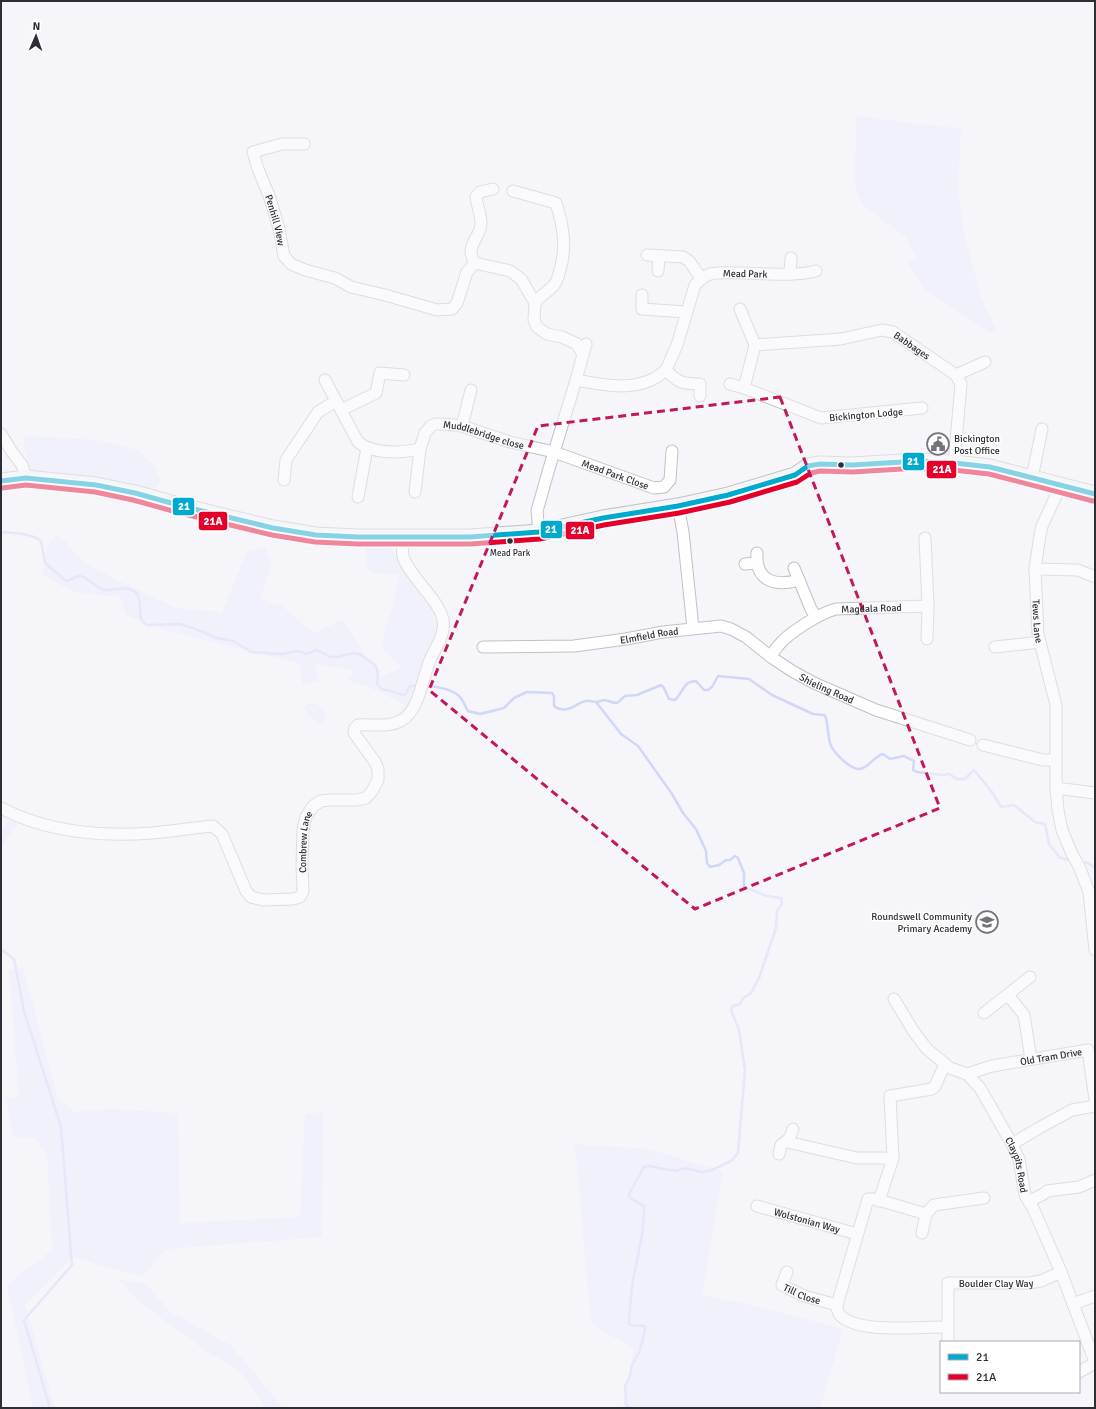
<svg xmlns="http://www.w3.org/2000/svg" width="1096" height="1409" viewBox="0 0 1096 1409" font-family="Signika,sans-serif">
	<style>
		.green { fill: #e8eafb }
		.lines { fill: none; stroke-linecap: round; stroke-linejoin: round }
		.stream { stroke: #d2d6f9; stroke-width: 2.5 }
		.minor-casing { stroke: #c1c1c6; stroke-width: 13 }
		.secondary-casing { stroke: #c1c1c6; stroke-width: 17 }
		.minor { stroke: #fefefe; stroke-width: 11 }
		.secondary { stroke: #f4f5f9; stroke-width: 15 }
		.bus-1-casing { stroke: #fff; stroke-width: 8 }
		.bus-2-casing { stroke: #fff; stroke-width: 8 }
		.bus-1 { stroke: #00a9ce; stroke-width: 5 }
		.bus-2 { stroke: #e4002b; stroke-width: 5 }
		.marked { fill: none; stroke: #c2185b; stroke-width: 3; stroke-dasharray: 8 5; stroke-linejoin: round }
		.bus-dot { fill: #2d2e36; stroke: #fff; stroke-width: 1.5 }
		.labels { text-anchor: middle; stroke-width: 3; stroke-linejoin: round; paint-order: stroke }
		.bus-label { font-size: 9px; fill: #2d2e36; stroke: #fff }
		.street-label { font-size: 10px; fill: #2d2e36; stroke: #fff }
		.poi-label { font-size: 10px; fill: #2d2e36; stroke: #fff; text-anchor: start }
		.line-badge { stroke: #fff; stroke-width: 1.5 }
		.badge-label { font-size: 11px; text-anchor: middle; font-weight: bold; fill: #fff }
	</style>
	<rect width="100%" height="100%" fill="#f5f5fa"/>
	<path class="green" d="M 856,116 L 961,129 L 958,193 L 965,239 L 981,296 L 996,330 L 993,334 L 923,288 L 908,264 L 916,256 L 905,236 L 864,207 L 855,187 Z
		M 25,436 L 96,440 L 137,450 L 155,467 L 160,479 L 155,492 L 31,471 L 24,449 Z
		M 58,534 L 82,560 L 112,578 L 176,608 L 222,612 L 247,551 L 265,548 L 272,564 L 260,598 L 281,605 L 314,633 L 342,620 L 381,678 L 402,667 L 381,648 L 386,627 L 392,610 L 399,575 L 372,573 L 368,570 L 365,541 L 388,543 L 430,608 L 438,627 L 426,657 L 413,697 L 400,714 L 404,704 L 371,688 L 347,680 L 354,671 L 314,663 L 319,681 L 303,685 L 299,663 L 167,631 L 126,615 L 121,597 L 77,593 L 42,575 L 48,545 Z
		M 311,703 L 315,703 L 326,712 L 326,716 L 320,724 L 307,715 L 304,707 Z
		M 11,818 L 18,824 L 6,839 L 1,848 L 1,830 Z
		M 23,968 L 58,1099 L 75,1112 L 106,1109 L 178,1113 L 180,1223 L 300,1217 L 305,1114 L 323,1112 L 322,1237 L 167,1249 L 141,1277 L 72,1257 L 25,1305 L 55,1408 L 33,1408 L 7,1285 L 52,1250 L 47,1153 L 35,1138 L 13,1137 L 6,1098 L 19,1097 L 9,970 Z
		M 575,1144 L 648,1149 L 723,1171 L 702,1295 L 759,1307 L 843,1329 L 820,1408 L 623,1408 L 634,1349 L 591,1324 Z
		M 119,1280 L 145,1283 L 169,1311 L 232,1346 L 283,1408 L 266,1408 L 240,1372 L 203,1349 L 138,1301 Z"/>
	<g class="lines">
		<path class="stream" d="M 1,532 C 14,533 30,533 41,541 L 45,563 L 66,581 C 71,581 76,575 80,576 C 89,577 95,588 105,590 C 115,591 130,584 137,594 C 144,604 135,620 147,625 L 179,624 L 193,628 L 217,638 L 233,641 L 251,652 L 281,654 L 299,651 L 306,654 L 317,650 L 330,657 L 337,657 L 354,653 L 361,655 L 375,665 L 378,672 L 377,684 L 381,689 C 390,690 397,694 405,695 L 410,686 L 418,686
			M 425,686 C 435,686 452,689 459,696 C 463,700 465,706 468,711 L 480,714 L 504,708 L 514,698 L 527,692 L 552,693 L 554,696 L 554,706 C 567,716 577,702 586,701 C 589,700 593,702 596,702 C 599,702 602,700 605,700 C 609,701 613,703 617,703 L 625,696 L 637,695 L 661,685 L 664,688 L 669,699 L 675,700 C 683,693 683,681 696,681 L 704,690 L 708,690 L 712,687 L 718,676 L 749,679 L 772,695 L 813,714 L 824,715 L 826,718 C 828,726 828,735 830,743 C 832,751 850,770 860,769 C 870,767 874,756 883,754 L 890,759 L 904,756 L 914,761 L 913,770 L 917,772 L 942,775 L 949,774 L 957,779 L 965,779 L 974,770 L 992,792 L 1001,807 L 1014,805 L 1035,822 L 1045,824 L 1049,844 L 1060,858 L 1071,860
			M 596,702 L 621,734 L 638,746 L 672,794 L 683,813 L 696,829 L 706,851 L 707,863 L 710,867 L 719,865 L 726,860 L 730,860 L 735,856 L 738,858 L 744,873 L 744,887 L 767,896 L 781,898 L 782,904 L 777,911 L 776,928 L 759,978 L 751,993 L 743,998 L 740,1004 L 733,1006 L 731,1010 L 739,1030 L 745,1070 L 738,1153 L 731,1161 L 710,1171 L 702,1172 L 685,1168 L 676,1171 L 648,1166 L 644,1167 L 629,1194 L 630,1198 L 644,1206 C 644,1230 639,1252 634,1275 C 631,1290 630,1306 629,1322 L 630,1325 L 645,1326 L 645,1329 L 640,1351 L 632,1365 L 630,1376 L 625,1386 L 626,1404 L 630,1408
			M 1081,862 L 1088,863 L 1095,868
			M 1,949 L 14,959 L 24,1011 L 61,1127 L 72,1265 L 24,1320 L 50,1408"/>
		<g class="minor-casing">
			<g id="minor">
				<path id="s1" d="M 304,144 L 282,144 L 253,152 L 258,169 L 270,198 L 279,229 L 284,256 L 291,264 L 305,270 L 335,278 L 351,287 L 385,295 L 437,310 L 452,309 L 457,303 L 467,272 L 475,263"/>
				<path d="M 513,191 L 556,203 C 563,225 567,247 560,270 C 559,274 558,278 556,282 C 551,291 541,294 535,303"/>
				<path d="M 647,255 L 683,257 L 689,261 L 701,278"/>
				<path d="M 475,263 L 510,271 L 521,279 L 535,303 L 534,320 L 537,327 L 547,334 L 562,337 L 577,344 L 583,355"/>
				<path d="M 475,263 C 463,245 482,238 481,222 C 481,215 477,205 476,197 L 480,192 L 493,189"/>
				<path d="M 658,271 L 659,256"/>
				<path d="M 790,274 L 791,258"/>
				<path d="M 642,295 L 642,309 L 686,312"/>
				<path d="M 740,309 L 755,345"/>
				<path id="s2" d="M 666,370 L 677,345 L 695,285 C 700,280 704,276 710,274 C 720,272 731,273 742,273 C 766,273 792,277 816,271"/>
				<path d="M 956,375 L 985,362"/>
				<path id="s3" d="M 325,380 L 358,442 C 375,455 400,453 420,449 L 425,433 L 431,426 L 435,424 L 444,424 L 462,426 L 510,442 L 554,452 L 654,488 L 664,487 L 670,480 L 672,451"/>
				<path d="M 576,380 C 600,384 627,391 651,380 C 656,378 661,374 666,370 C 678,383 683,384 700,384 L 700,396"/>
				<path d="M 730,384 L 744,388"/>
				<path id="s4" d="M 922,408 L 821,418 L 744,388 L 755,345 L 841,339 L 882,330 L 893,332 L 956,375 L 961,384 L 954,463"/>
				<path d="M 341,410 L 376,393 L 380,373 L 404,375"/>
				<path d="M 462,426 L 471,390"/>
				<path d="M 1,434 L 12,452 L 22,465 L 26,478"/>
				<path d="M 1032,478 L 1042,429"/>
				<path d="M 284,480 L 286,460 L 318,412 L 336,401"/>
				<path id="s5" d="M 1061,485 L 1042,526 L 1040,535 L 1035,569 L 1038,634 L 1056,705 L 1056,788 L 1058,810 L 1062,830 L 1072,854 L 1079,866 L 1089,892 L 1095,950"/>
				<path d="M 415,492 L 420,449"/>
				<path d="M 358,497 L 367,448"/>
				<path d="M 678,506 L 683,532 L 693,628"/>
				<path d="M 539,532 L 537,511 L 548,472 L 576,380 L 586,344"/>
				<path d="M 757,553 C 755,581 775,587 799,580 L 811,609 L 816,617"/>
				<path d="M 745,564 L 756,563"/>
				<path d="M 794,568 L 799,580"/>
				<path d="M 1035,569 L 1078,570 L 1095,577"/>
				<path d="M 927,639 L 928,606"/>
				<path id="s6" d="M 483,647 L 574,646 L 626,639 L 663,632 L 721,626 L 731,629 L 746,637 L 771,657 L 792,671 L 814,683 L 876,710 L 970,740"/>
				<path d="M 995,647 L 1040,642"/>
				<path id="s7" d="M 771,657 C 773,653 775,649 778,646 C 788,633 820,613 836,609 L 928,606 L 925,538"/>
				<path d="M 983,745 L 1043,760 L 1056,760"/>
				<path d="M 1056,788 L 1095,793"/>
				<path id="s8" d="M 1,808 C 47,832 100,837 152,833 C 172,831 193,828 213,826 L 222,834 L 246,891 L 251,897 L 263,900 L 293,899 L 300,897 L 303,891 L 302,865 L 303,830 L 306,817 L 313,806 L 321,801 L 330,800 L 356,800 L 366,798 L 372,791 L 378,780 L 378,769 L 375,762 L 354,733 L 355,728 L 358,725 C 372,724 389,728 402,720 C 419,711 423,676 430,660 C 435,648 446,634 443,620 C 439,600 412,579 404,559 C 401,553 403,544 403,538"/>
				<path d="M 1008,995 L 1024,1015 L 1031,1059"/>
				<path id="s9" d="M 894,999 L 914,1032 L 927,1049 L 950,1068 L 967,1074 L 980,1088 L 1012,1144 L 1019,1159 L 1025,1195 L 1033,1208 L 1061,1272 L 1095,1362"/>
				<path d="M 984,1013 L 1030,977"/>
				<path id="s10" d="M 967,1074 L 992,1066 L 1088,1050 L 1095,1099"/>
				<path d="M 787,1142 L 857,1158 L 893,1158"/>
				<path d="M 1012,1144 L 1039,1128 L 1072,1110 L 1095,1106"/>
				<path d="M 779,1154 L 781,1145 C 788,1141 791,1137 793,1129"/>
				<path d="M 879,1201 L 893,1158 L 890,1096 L 932,1089 L 935,1086 L 945,1064"/>
				<path d="M 1029,1202 C 1034,1198 1044,1195 1047,1191 L 1079,1187 L 1095,1180"/>
				<path id="s11" d="M 757,1206 L 857,1234"/>
				<path d="M 926,1214 L 875,1199 L 868,1199 L 837,1305 C 837,1308 838,1312 839,1314 C 856,1335 922,1326 947,1327"/>
				<path d="M 922,1233 L 926,1214 L 934,1205 L 984,1198"/>
				<path id="s12" d="M 787,1272 L 782,1285 L 804,1296 L 837,1305"/>
				<path d="M 1073,1304 L 1095,1296"/>
				<path id="s13" d="M 948,1342 L 948,1283 L 1029,1283 L 1041,1281 L 1061,1272"/>
				<path d="M 1079,1372 L 1095,1363"/>
			</g>
		</g>
		<g class="secondary-casing">
			<path id="secondary" d="M 1,481 L 26,478 L 96,485 L 135,493 L 182,506 L 273,528 L 316,535 L 358,537 L 470,537 L 539,532 L 603,518 L 678,506 L 728,495 L 795,475 L 808,466 L 820,464 L 852,465 L 919,461 L 954,463 L 990,467 L 1095,494"/>
		</g>
		<use href="#minor" class="minor"/>
		<use href="#secondary" class="secondary"/>
		<g class="bus-1-casing">
			<path id="bus-1" d="M 1,481 L 26,478 L 96,485 L 135,493 L 182,506 L 273,528 L 316,535 L 358,537 L 470,537 L 539,532 L 603,518 L 678,506 L 728,495 L 795,475 L 808,466 L 820,464 L 852,465 L 919,461 L 954,463 L 990,467 L 1095,494"/>
		</g>
		<g class="bus-2-casing">
			<path id="bus-2" d="M 2,488 L 26,485 L 95,492 L 133,500 L 180,513 L 272,535 L 315,542 L 358,544 L 470,544 L 540,539 L 604,525 L 679,513 L 730,502 L 797,482 L 811,473 L 820,471 L 852,472 L 919,468 L 953,470 L 989,474 L 1093,501"/>
		</g>
		<use href="#bus-1" class="bus-1"/>
		<use href="#bus-2" class="bus-2"/>
	</g>
	<path d="M0 0H1096V1409H0ZM 780,397 L 940,808 L 695,909 L 429,690 L 538,426 Z" fill="#f5f5fa" fill-opacity=".55" fill-rule="evenodd"/>
	<path class="marked" d="M 780,397 L 940,808 L 695,909 L 429,690 L 538,426 Z"/>
	<defs>
		<g id="civic-ring" transform="scale(1.15)"><circle r="9.5" fill="#fff" stroke="#73747b" stroke-width="1.5"/><path d="M-.6-6.5H3V-4.5H.6V-3L4-1V1h2V6H-6V1h2V-1L-.6-3ZM-1.2 2.5V6h2.4V2.5Z" fill="#73747b"/></g>
		<g id="school-ring" transform="scale(1.15)"><circle r="9.5" fill="#fff" stroke="#73747b" stroke-width="1.5"/><path d="M0-5L7-2L0 1L-7-2ZM-4 1L0 2.5L4 1V4Q0 6-4 4Z" fill="#73747b"/></g>
	</defs>
	<g fill-rule="evenodd">
		<use href="#civic-ring" x="938" y="444"/>
		<use href="#school-ring" x="987" y="922"/>
	</g>
	<g class="bus-dot">
		<circle cx="841" cy="465" r="3.5"/>
		<circle cx="510" cy="541" r="3.5"/>
	</g>
	<g class="labels">
		<g class="bus-label">
			<text x="510" y="556">Mead Park</text>
		</g>
		<g class="street-label">
			<text dy="4" stroke="none"><textPath href="#s1" startOffset="124">Penhill View</textPath></text>
			<text dy="4" stroke="none"><textPath href="#s2" startOffset="144">Mead Park</textPath></text>
			<text dy="4" stroke="none"><textPath href="#s4" startOffset="391">Babbages</textPath></text>
			<text transform="translate(866 414) rotate(-5)" y="4">Bickington Lodge</text>
			<text dy="4" stroke="none"><textPath href="#s3" startOffset="215">Muddlebridge close</textPath></text>
			<text dy="4" stroke="none"><textPath href="#s3" startOffset="353">Mead Park Close</textPath></text>
			<text dy="4" stroke="none"><textPath href="#s7" startOffset="118">Magdala Road</textPath></text>
			<text dy="4" stroke="none"><textPath href="#s5" startOffset="141">Tews Lane</textPath></text>
			<text dy="4" stroke="none"><textPath href="#s6" startOffset="167">Elmfield Road</textPath></text>
			<text dy="4" stroke="none"><textPath href="#s6" startOffset="363">Shieling Road</textPath></text>
			<text dy="4" stroke="none"><textPath href="#s8" startOffset="404">Combrew Lane</textPath></text>
			<text dy="4" stroke="none"><textPath href="#s10" startOffset="86">Old Tram Drive</textPath></text>
			<text dy="4" stroke="none"><textPath href="#s9" startOffset="213">Claypits Road</textPath></text>
			<text dy="4" stroke="none"><textPath href="#s11" startOffset="52">Wolstonian Way</textPath></text>
			<text dy="4" stroke="none"><textPath href="#s13" startOffset="107">Boulder Clay Way</textPath></text>
			<text dy="4" stroke="none"><textPath href="#s12" startOffset="36">Till Close</textPath></text>
		</g>
		<g class="poi-label">
			<text x="954" y="442">Bickington<tspan x="954" dy="12">Post Office</tspan></text>
			<text x="972" y="920" text-anchor="end">Roundswell Community<tspan x="972" dy="12">Primary Academy</tspan></text>
		</g>
	</g>
	<g class="line-badge">
		<rect x="902" y="452" width="23" height="19" rx="4" fill="#00a9ce"/>
		<rect x="926" y="460" width="31" height="19" rx="4" fill="#e4002b"/>
		<rect x="172" y="497" width="23" height="19" rx="4" fill="#00a9ce"/>
		<rect x="198" y="511" width="30" height="20" rx="4" fill="#e4002b"/>
		<rect x="540" y="520" width="23" height="19" rx="4" fill="#00a9ce"/>
		<rect x="565" y="521" width="30" height="19" rx="4" fill="#e4002b"/>
	</g>
	<g class="badge-label">
		<text x="913" y="465">21</text>
		<text x="942" y="473">21A</text>
		<text x="184" y="510">21</text>
		<text x="213" y="525">21A</text>
		<text x="551" y="533">21</text>
		<text x="580" y="534">21A</text>
	</g>
	<rect width="1096" height="1409" fill="none" stroke="#2d2e36" stroke-width="4"/>
	<rect x="940" y="1341" width="140" height="52" fill="#ffffff" stroke="#ababaf"/>
	<rect x="948" y="1354" width="20" height="6" fill="#00a9ce" stroke="#ababaf"/>
	<text x="976" y="1361" font-size="12" fill="#2d2e36">21</text>
	<rect x="948" y="1374" width="20" height="6" fill="#e4002b" stroke="#ababaf"/>
	<text x="976" y="1381" font-size="12" fill="#2d2e36">21A</text>
	<g transform="translate(36 36) rotate(2)" stroke="#ffffff" stroke-width="3" paint-order="stroke">
	<path d="M0-3L7 15L0 10L-7 15Z" fill="#2d2e36"/>
	<text y="-6" font-size="11" font-weight="bold" text-anchor="middle" fill="#2d2e36">N</text>
	</g>
</svg>
